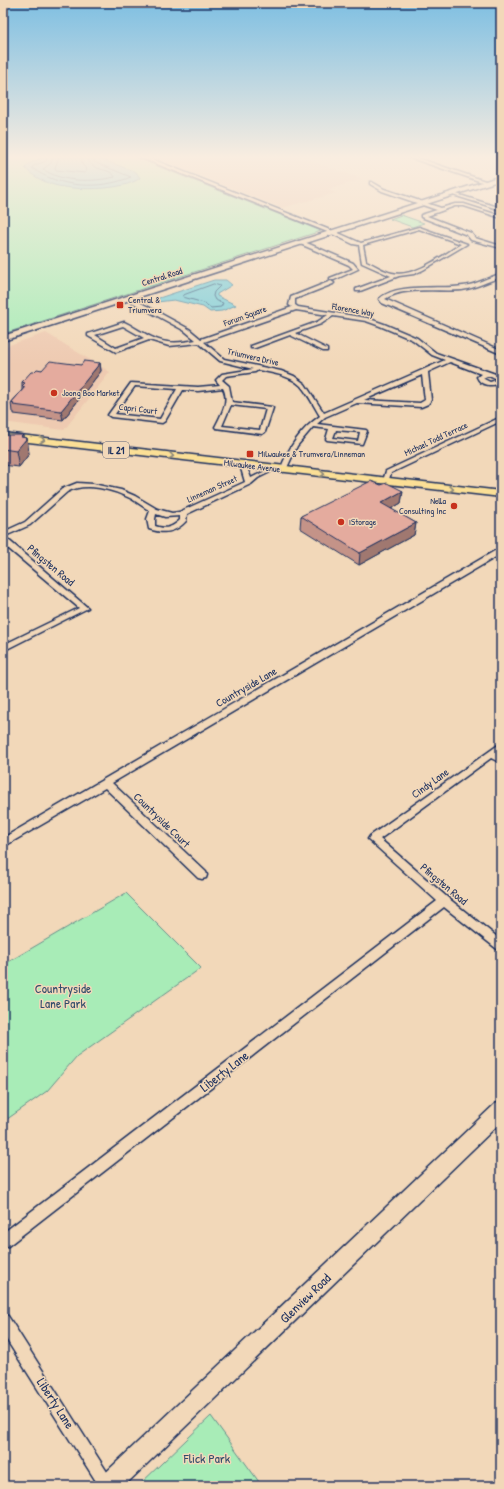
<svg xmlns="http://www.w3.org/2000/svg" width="504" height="1489" viewBox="0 0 504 1489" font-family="'Patrick Hand',sans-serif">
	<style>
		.built { fill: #eecab1 }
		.green { fill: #a8ecb7; stroke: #628e8a }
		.water { fill: #7fcfd9; stroke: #578fa8 }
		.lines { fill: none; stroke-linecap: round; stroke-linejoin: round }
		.shore { stroke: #436f8f; stroke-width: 1 }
		.minor-casing { stroke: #1b2f5e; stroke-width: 3 }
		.tertiary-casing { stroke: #1b2f5e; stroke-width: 3 }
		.secondary-casing { stroke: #1b2f5e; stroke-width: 3 }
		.primary-casing { stroke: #1b2f5e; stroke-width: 3 }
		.minor { fill: #f2d8b9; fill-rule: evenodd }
		.tertiary { fill: #f2d8b9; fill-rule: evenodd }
		.secondary { fill: #f2d8b9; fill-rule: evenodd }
		.primary { fill: #fbdf96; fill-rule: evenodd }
		.wall { fill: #c49388; stroke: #1b2f5e }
		.shaded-wall { fill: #a0786f; stroke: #1b2f5e }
		.building { fill: #e4ab9e; stroke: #1b2f5e }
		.oneway { stroke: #8b877a }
		.poi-dot { fill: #c8321e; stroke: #f2d8b9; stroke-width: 1.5 }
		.labels { text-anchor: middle; stroke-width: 3; stroke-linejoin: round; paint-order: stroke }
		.far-street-label { font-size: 9px; fill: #1b2f5e; stroke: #f2d8b9 }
		.far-poi-label { font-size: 9px; fill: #1b2f5e; stroke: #f2d8b9; text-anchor: start }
		.shield { fill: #f2d8b9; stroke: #5c6279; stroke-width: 1 }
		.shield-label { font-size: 10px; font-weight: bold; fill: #1b2f5e }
		.street-label { font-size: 11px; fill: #1b2f5e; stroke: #f2d8b9 }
		.near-park-label { font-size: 13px; fill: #304b6b; stroke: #f2d8b9 }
		.near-street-label { font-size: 13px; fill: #1b2f5e; stroke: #f2d8b9 }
	</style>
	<rect width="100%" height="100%" fill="#f2d8b9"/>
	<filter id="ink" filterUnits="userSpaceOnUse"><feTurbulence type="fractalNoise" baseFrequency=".025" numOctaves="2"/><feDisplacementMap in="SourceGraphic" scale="8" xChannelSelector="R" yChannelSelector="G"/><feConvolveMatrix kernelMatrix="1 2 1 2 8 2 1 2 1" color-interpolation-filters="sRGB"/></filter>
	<g filter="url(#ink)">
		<path class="built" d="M 150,156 L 296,156 L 362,179 L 328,190 L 336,193 L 282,208 Z
			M 46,333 L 110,372 L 64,430 L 3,422 L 3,347 Z"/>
		<path class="green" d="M 3,156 L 132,156 L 321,231 L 3,334 Z
			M 401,215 L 424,223 L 412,227 L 390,219 Z
			M 126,893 L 201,968 L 77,1056 L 47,1091 L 3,1122 L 3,965 Z
			M 211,1416 L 262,1486 L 138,1486 Z"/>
		<path class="water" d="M 50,156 L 92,156 L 136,172 L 140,178 C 124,191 70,191 51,184 C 42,181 31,175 25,168 C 30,161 42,158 50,156 Z
			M 214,280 L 226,280 L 232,285 L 217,294 L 217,296 L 236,305 L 222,311 L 210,312 L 203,307 L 174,300 L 157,302 L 159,298 Z"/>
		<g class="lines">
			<path class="shore" d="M 48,156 L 46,161 L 33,166 L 32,168 C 59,188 100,190 131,177 L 94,162 L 92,156
				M 53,156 L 51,163 L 43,169 C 62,183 93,182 115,177 C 110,166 91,174 87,156
				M 59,156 L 55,168 L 56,170 L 85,173 L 87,170 L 82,164 L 81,156
				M 214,284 L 220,286 L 214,292 L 213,296 L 215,300 L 223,303 L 221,307 L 211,308 L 204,303 L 183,297 L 184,295 Z"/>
			<g class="minor-casing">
				<path id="minor" d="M 405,156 L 412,156 L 488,182 L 485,183 Z
					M 370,182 L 372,182 L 384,189 L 441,208 L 455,204 L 464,204 L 501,216 L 501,218 L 464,206 L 455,206 L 427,216 L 471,233 L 475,238 L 501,246 L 501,248 L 471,240 L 467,235 L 421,217 L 421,215 L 437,210 L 382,191 L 370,184 Z
					M 450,192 L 501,208 L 501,210 L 450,194 Z
					M 419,227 L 467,244 L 423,270 L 414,274 L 399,276 L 360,291 L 356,291 L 356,289 L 391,276 L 362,263 L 359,245 L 353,244 L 330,233 L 330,231 L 334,231 L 361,243 ZM 419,229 L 461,244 C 443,255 415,278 392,273 C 383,271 375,265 366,261 L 363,245 Z
					M 298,241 L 302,241 L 353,263 L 358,269 L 334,280 L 330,280 L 330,278 L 353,269 L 349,265 L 298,243 Z
					M 501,274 L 501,277 C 488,281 476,288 462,290 C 439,292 404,286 385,299 L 501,350 L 501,354 L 382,303 L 379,299 C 397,282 440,290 463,286 C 476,285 488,277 501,274 Z
					M 331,281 L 334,283 L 333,284 L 295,299 L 295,305 L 298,307 L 367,318 L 384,324 L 417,338 L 436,353 L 501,376 L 501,383 C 493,386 481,387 477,377 L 481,374 L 450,362 L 428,372 L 431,400 L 428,404 L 421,407 L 357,403 L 325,417 L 317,424 L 366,430 L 367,431 L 362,444 L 327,440 L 326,439 L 329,429 L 313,427 L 297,446 L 286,470 L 283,472 L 280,470 C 289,447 300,430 320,416 C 314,406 308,394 301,386 C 290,375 272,373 258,370 L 255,372 L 226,376 L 222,380 L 229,386 L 232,402 L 272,407 L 273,408 L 265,432 L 262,434 L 216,428 L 215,427 C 221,415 230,401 223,388 L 198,391 L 183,390 L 165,421 L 162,423 L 111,417 L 108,415 L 131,383 L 198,387 L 220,385 L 216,380 L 222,374 L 253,369 L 220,361 L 199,343 L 169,346 L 149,340 L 116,352 L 88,336 L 88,334 L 124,322 C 131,325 137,330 144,333 C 162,344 175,344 196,340 L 185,331 L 126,299 L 126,297 L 130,297 L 189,329 L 201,339 L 292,307 L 289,305 L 291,297 ZM 296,310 L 328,315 L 317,322 L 251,346 L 251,348 L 255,348 L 290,335 L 323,351 L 327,351 L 327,349 L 295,333 L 321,324 L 333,316 L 366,321 L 380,326 L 413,340 L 432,355 L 445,360 L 324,413 L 305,384 L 294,376 L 281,371 L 224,359 L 204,342 ZM 123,326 L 144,338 L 116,348 L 95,335 ZM 422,375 L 425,400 L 420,403 L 364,400 ZM 487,376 L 491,376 L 497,379 L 497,380 L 490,382 L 484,379 L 483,378 ZM 135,386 L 177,389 L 160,419 L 115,414 ZM 231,405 L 266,409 L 260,430 L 222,426 ZM 336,430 L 360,432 L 358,441 L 333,438 Z
					M 501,417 L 501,421 L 391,473 L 388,482 L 386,483 L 383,481 L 386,471 Z
					M 243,463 L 246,465 L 251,478 L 273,467 L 276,469 L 258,478 L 251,484 L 187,514 L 186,521 C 175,533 164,534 149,529 L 147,519 L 150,511 C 144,507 138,503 132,499 C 114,490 85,481 67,492 L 30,525 L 3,537 L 3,532 L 25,522 L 62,489 L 77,483 L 93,484 L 121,490 L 135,496 L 157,509 L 172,513 L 179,512 L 245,482 L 240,465 ZM 156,514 L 165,517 L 180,516 L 180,520 C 173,527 166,530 155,526 L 155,519 Z
					M 3,538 L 6,538 L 88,608 L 3,651 L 3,645 L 79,608 L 3,544 Z
					M 498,549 L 501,549 L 501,554 L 112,783 L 206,872 L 207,875 L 206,878 L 202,879 L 198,878 L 105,788 L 3,847 L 3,838 Z
					M 501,743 L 501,751 L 497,753 L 501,756 L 501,763 L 491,758 L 380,839 L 448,898 L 501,940 L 501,951 L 497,949 L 444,907 L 8,1246 L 3,1248 L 3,1233 L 437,901 L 368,839 L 370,836 Z
					M 3,1314 L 8,1316 L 116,1486 L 99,1486 L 3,1334 Z"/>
			</g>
			<g class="tertiary-casing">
				<path id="tertiary" d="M 137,156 L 144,156 L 335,232 L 330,233 Z"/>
			</g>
			<g class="secondary-casing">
				<path id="secondary" d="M 501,176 L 501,180 L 3,341 L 3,336 Z
					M 501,1102 L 501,1122 L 124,1486 L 97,1486 L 100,1478 L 495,1104 Z"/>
			</g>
			<g class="primary-casing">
				<path id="primary" d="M 3,433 L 501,491 L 501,497 L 3,439 Z"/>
			</g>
			<use href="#minor" class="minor"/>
			<use href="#tertiary" class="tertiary"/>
			<use href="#secondary" class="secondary"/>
			<use href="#primary" class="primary"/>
		</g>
		<path class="wall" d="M 100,363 L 101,371 L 63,420 L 14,414 L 14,412 L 12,412 L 11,403 L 22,390 L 22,382 L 34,372 L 42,370 Z
			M 3,437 L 27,438 L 29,454 L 19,467 L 3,465 Z
			M 381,485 L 403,491 L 401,503 L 391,509 L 416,523 L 414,535 L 359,565 L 300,528 L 301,516 Z"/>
		<path class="shaded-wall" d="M 100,363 L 101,371 L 63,420 L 61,411 Z
			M 23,435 L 24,442 L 27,438 L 29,454 L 19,467 L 16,451 L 21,437 Z
			M 403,491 L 401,503 L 380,515 L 381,503 Z
			M 416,523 L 414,535 L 359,565 L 360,553 Z"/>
		<path class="building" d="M 50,361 L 81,365 L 84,361 L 100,363 L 61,411 L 13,405 L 14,404 L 11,403 L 25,387 L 22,386 L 25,383 L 22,382 L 31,372 L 34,372 L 37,369 L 42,370 Z
			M 5,435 L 23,435 L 21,437 L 27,438 L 16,451 L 3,449 L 3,437 Z
			M 371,481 L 381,485 L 387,483 L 403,491 L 381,503 L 416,523 L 360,553 L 301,516 Z"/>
		<defs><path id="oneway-chevron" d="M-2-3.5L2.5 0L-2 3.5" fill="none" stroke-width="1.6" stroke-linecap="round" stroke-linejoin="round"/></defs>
		<g class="oneway">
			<use href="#oneway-chevron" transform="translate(42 440) rotate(7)"/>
			<use href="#oneway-chevron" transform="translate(171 456) rotate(7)"/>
			<use href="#oneway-chevron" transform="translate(322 474) rotate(6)"/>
			<use href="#oneway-chevron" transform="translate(451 489) rotate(6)"/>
		</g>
	</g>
	<linearGradient id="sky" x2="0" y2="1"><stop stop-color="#7ebfe2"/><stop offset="0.43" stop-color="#f9ede0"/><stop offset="1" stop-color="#f9ede0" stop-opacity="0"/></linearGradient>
	<rect width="504" height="365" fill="url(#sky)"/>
	<g class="poi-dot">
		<rect x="116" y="301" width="8" height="8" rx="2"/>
		<circle cx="54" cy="393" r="4"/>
		<rect x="246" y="450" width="8" height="8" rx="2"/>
		<circle cx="454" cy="506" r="4"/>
		<circle cx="341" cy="522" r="4"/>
	</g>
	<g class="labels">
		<g class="far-street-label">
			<text transform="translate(162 277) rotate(-18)" y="3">Central Road</text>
			<text transform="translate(353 310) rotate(10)" y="3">Florence Way</text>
			<text transform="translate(245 316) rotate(-20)" y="3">Forum Square</text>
			<text transform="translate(253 357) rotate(13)" y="3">Triumvera Drive</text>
			<text transform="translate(138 409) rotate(7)" y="3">Capri Court</text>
			<text transform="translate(436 439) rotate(-25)" y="3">Michael Todd Terrace</text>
			<text transform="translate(252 466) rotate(7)" y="3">Milwaukee Avenue</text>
			<text transform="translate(212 489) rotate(-24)" y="3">Linneman Street</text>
		</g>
		<g class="far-poi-label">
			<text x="128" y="303">Central &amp;<tspan x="128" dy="10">Triumvera</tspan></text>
			<text x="62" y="396">Joong Boo Market</text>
			<text x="258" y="457">Milwaukee &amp; Trumvera/Linneman</text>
			<text x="446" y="504" text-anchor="end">Nella<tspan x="446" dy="10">Consulting Inc</tspan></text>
			<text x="349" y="525">iStorage</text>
		</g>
		<rect class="shield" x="103" y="442" width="26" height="16" rx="3"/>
		<g class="shield-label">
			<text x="116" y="454">IL 21</text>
		</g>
		<g class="street-label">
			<text transform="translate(51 565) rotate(40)" y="4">Pfingsten Road</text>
			<text transform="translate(246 687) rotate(-30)" y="4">Countryside Lane</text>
			<text transform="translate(430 783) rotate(-36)" y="4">Cindy Lane</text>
			<text transform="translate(162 820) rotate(44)" y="4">Countryside Court</text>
			<text transform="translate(444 884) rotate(40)" y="4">Pfingsten Road</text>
		</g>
		<g class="near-park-label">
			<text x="63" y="993">Countryside<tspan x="63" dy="15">Lane Park</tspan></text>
			<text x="207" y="1463">Flick Park</text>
		</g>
		<g class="near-street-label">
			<text transform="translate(224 1071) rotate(-38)" y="5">Liberty Lane</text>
			<text transform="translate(305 1298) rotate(-44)" y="5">Glenview Road</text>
			<text transform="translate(56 1403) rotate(57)" y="5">Liberty Lane</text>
		</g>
	</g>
	<rect width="504" height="1489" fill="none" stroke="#f2d8b9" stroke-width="16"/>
	<rect x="8" y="8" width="488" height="1473" fill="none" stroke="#1b2f5e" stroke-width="1.5" filter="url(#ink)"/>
</svg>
